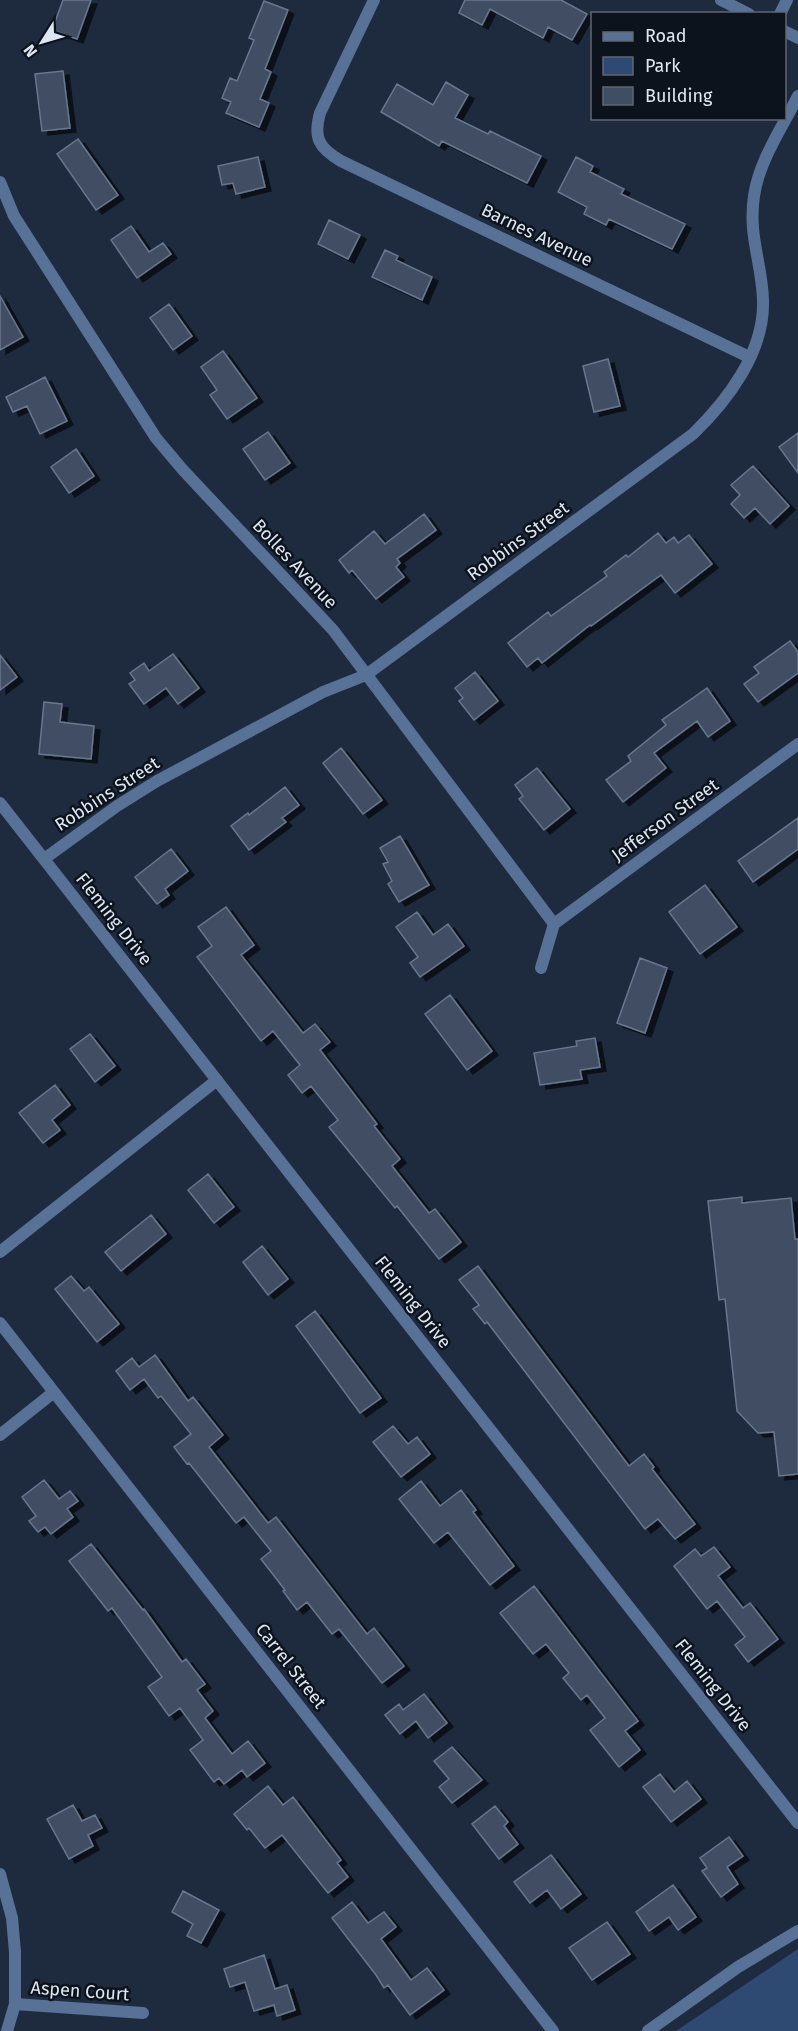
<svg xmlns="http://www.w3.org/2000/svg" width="798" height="2031" viewBox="0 0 798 2031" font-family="'Fira Sans',sans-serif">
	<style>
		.green { fill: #2e4972 }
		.building { fill: #404e63; stroke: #68778e; stroke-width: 1.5; filter: url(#shadow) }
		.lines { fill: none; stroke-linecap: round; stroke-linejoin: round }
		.minor { stroke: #587196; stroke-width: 12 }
		.tertiary { stroke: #587196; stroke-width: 12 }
		.labels { text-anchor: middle; stroke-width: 5; stroke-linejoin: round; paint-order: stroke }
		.street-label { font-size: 18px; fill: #dde6f3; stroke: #0d131c }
	</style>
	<defs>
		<filter id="shadow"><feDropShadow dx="6" dy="4" stdDeviation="0" flood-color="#0009"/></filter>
	</defs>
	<rect width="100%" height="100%" fill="#1e2b3e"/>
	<path class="green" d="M 798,1949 L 798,2031 L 676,2031 Z"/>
	<path class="building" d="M 63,0 L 91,0 L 77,39 L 52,30 Z
		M 465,0 L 561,0 L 587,14 L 572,40 L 548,27 L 543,38 L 490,9 L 482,25 L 459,13 Z
		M 264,1 L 288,10 L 265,69 L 271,72 L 260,99 L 269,103 L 259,127 L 226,113 L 231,102 L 222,98 L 230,78 L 237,81 L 254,40 L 249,38 Z
		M 63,71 L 70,128 L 42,131 L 35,74 Z
		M 446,82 L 468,95 L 455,118 L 488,134 L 490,131 L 541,156 L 527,183 L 442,141 L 439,146 L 381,112 L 397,84 L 433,105 Z
		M 78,139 L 118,195 L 96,210 L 57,154 Z
		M 258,157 L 265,187 L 236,194 L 233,183 L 222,185 L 218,166 Z
		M 576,157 L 593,166 L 590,172 L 624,189 L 621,194 L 685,224 L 672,249 L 609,219 L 606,225 L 584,214 L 587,207 L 558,192 Z
		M 329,220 L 360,235 L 348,259 L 318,244 Z
		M 131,226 L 149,252 L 163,243 L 171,254 L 137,278 L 111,240 Z
		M 385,250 L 398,256 L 396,260 L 432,277 L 422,300 L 372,277 Z
		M 0,296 L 23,337 L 0,350 Z
		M 169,304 L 192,336 L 173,350 L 150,318 Z
		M 223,351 L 257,398 L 227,419 L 210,395 L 217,390 L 201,367 Z
		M 608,359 L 620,406 L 594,412 L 583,366 Z
		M 45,377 L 67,421 L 40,434 L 27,406 L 13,412 L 6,397 Z
		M 268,432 L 290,463 L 265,480 L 243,449 Z
		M 798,433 L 798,473 L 779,447 Z
		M 76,449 L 94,476 L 69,493 L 51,467 Z
		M 753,466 L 789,506 L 770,524 L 755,508 L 744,518 L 731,504 L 740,495 L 731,485 Z
		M 424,514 L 436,530 L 397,559 L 400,563 L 396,567 L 404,577 L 376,599 L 352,570 L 349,573 L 339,560 L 374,531 L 385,544 Z
		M 658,533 L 666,543 L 674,537 L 678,543 L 689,535 L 712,564 L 675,593 L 661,575 L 591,626 L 590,625 L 542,663 L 538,658 L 527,667 L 508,643 L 548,612 L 551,616 L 607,576 L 604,572 L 626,555 L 628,557 Z
		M 790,641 L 798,652 L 798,673 L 758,702 L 744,684 L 759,673 L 754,667 Z
		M 173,654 L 199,688 L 178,704 L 166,688 L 144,704 L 129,684 L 135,680 L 130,673 L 144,663 L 149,671 Z
		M 0,655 L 17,677 L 0,690 Z
		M 475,672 L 498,701 L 474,720 L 459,701 L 463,698 L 455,688 Z
		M 707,688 L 730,721 L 708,737 L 697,721 L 654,753 L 666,768 L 623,802 L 606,780 L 631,761 L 628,756 L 666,725 L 662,720 Z
		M 44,702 L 62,704 L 60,722 L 94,726 L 91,759 L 39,754 Z
		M 341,748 L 382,800 L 363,814 L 323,763 Z
		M 537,768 L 570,809 L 544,830 L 519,799 L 523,796 L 515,785 Z
		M 285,787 L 299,805 L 282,818 L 286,822 L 249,850 L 231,826 L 248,813 L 249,815 Z
		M 798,818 L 798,849 L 753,882 L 738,861 Z
		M 400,836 L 429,885 L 399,902 L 388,884 L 392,881 L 383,864 L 388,862 L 380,848 Z
		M 171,849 L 188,871 L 165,889 L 169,895 L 157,904 L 135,877 Z
		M 705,885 L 737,927 L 700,954 L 669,912 Z
		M 226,907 L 254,945 L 241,955 L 303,1033 L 315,1024 L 330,1042 L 320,1050 L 377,1124 L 374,1126 L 400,1159 L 392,1166 L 429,1213 L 435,1209 L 461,1242 L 439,1259 L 397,1206 L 395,1208 L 329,1127 L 338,1120 L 311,1086 L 302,1093 L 288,1075 L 300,1065 L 273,1031 L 261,1041 L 197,957 L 212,946 L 198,927 Z
		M 417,912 L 433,935 L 448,924 L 464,946 L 420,977 L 410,963 L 418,957 L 396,927 Z
		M 640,958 L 667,968 L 645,1033 L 617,1023 Z
		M 450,995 L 492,1051 L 467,1070 L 425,1014 Z
		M 90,1034 L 115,1066 L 95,1082 L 70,1049 Z
		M 595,1038 L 600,1067 L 580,1070 L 582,1079 L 540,1085 L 534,1053 L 577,1046 L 576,1041 Z
		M 55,1085 L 70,1105 L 52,1120 L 60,1130 L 43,1143 L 19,1113 Z
		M 208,1174 L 234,1207 L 214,1223 L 188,1190 Z
		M 742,1197 L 742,1203 L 791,1198 L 795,1239 L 798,1239 L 798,1474 L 779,1476 L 774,1432 L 758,1433 L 737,1411 L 725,1299 L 719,1300 L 708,1201 Z
		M 151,1215 L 166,1234 L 121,1271 L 105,1252 Z
		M 262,1246 L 288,1279 L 268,1295 L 243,1262 Z
		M 478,1266 L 629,1466 L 644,1454 L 654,1467 L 652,1469 L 695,1524 L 675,1539 L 658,1519 L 645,1529 L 487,1322 L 485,1324 L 473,1309 L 479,1305 L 459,1280 Z
		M 71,1276 L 84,1291 L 89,1287 L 119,1324 L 97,1342 L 55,1289 Z
		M 315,1311 L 381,1398 L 360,1413 L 296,1326 Z
		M 155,1355 L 188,1401 L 193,1397 L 223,1435 L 209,1447 L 268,1523 L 276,1517 L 367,1634 L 374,1628 L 404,1666 L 382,1683 L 339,1629 L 332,1634 L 307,1602 L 297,1610 L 283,1591 L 285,1590 L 261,1559 L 271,1551 L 244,1517 L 236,1523 L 189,1463 L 187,1464 L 174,1447 L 191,1434 L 161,1396 L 158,1398 L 144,1379 L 130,1390 L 116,1371 L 132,1358 L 139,1367 Z
		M 393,1426 L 408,1444 L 417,1437 L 430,1454 L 401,1477 L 373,1442 Z
		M 44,1480 L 59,1499 L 70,1491 L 78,1501 L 67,1509 L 73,1517 L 51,1534 L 45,1527 L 38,1532 L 29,1521 L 36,1516 L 22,1497 Z
		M 421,1481 L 440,1506 L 461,1490 L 476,1510 L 473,1512 L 514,1566 L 490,1585 L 448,1532 L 434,1543 L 399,1499 Z
		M 91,1544 L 143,1610 L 144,1609 L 182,1662 L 186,1659 L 205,1684 L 197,1690 L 213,1711 L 205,1718 L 232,1754 L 248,1741 L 265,1763 L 247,1777 L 242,1770 L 224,1784 L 219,1778 L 214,1782 L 190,1750 L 203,1740 L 180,1708 L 169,1716 L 148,1687 L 162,1677 L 112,1608 L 108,1611 L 69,1561 Z
		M 714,1547 L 730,1567 L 718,1576 L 743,1608 L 750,1603 L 778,1639 L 748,1662 L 735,1645 L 745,1637 L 717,1601 L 707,1609 L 674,1566 L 695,1549 L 701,1556 Z
		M 534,1586 L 638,1721 L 625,1731 L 640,1750 L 619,1767 L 590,1730 L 605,1718 L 587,1695 L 581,1700 L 563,1678 L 569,1673 L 546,1644 L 533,1654 L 500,1613 Z
		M 424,1694 L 447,1723 L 428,1738 L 416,1721 L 400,1734 L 385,1715 L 399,1704 L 403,1710 Z
		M 452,1747 L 482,1780 L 452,1803 L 439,1787 L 449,1779 L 434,1761 Z
		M 660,1774 L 674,1792 L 687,1781 L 701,1799 L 671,1822 L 643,1787 Z
		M 268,1786 L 283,1805 L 293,1797 L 341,1860 L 337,1863 L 348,1877 L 328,1893 L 282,1835 L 265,1848 L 249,1828 L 247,1830 L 234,1814 Z
		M 73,1805 L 82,1821 L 95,1815 L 102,1828 L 88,1835 L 93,1846 L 69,1859 L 47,1819 Z
		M 495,1806 L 508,1822 L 504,1826 L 518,1844 L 499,1859 L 472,1824 Z
		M 729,1837 L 743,1856 L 727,1867 L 738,1884 L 721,1897 L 702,1871 L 707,1868 L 700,1858 Z
		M 551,1855 L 581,1894 L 561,1909 L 547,1890 L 530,1903 L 514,1882 Z
		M 673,1885 L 696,1917 L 678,1930 L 669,1917 L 649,1931 L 636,1912 Z
		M 183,1891 L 219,1910 L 201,1943 L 187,1936 L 193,1924 L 172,1912 Z
		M 352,1902 L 368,1923 L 384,1912 L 396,1927 L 381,1939 L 411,1980 L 427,1968 L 444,1990 L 410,2015 L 388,1985 L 384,1988 L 376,1975 L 332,1918 Z
		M 607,1922 L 630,1954 L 592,1980 L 569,1948 Z
		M 264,1955 L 275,1989 L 287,1985 L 295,2010 L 277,2016 L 274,2005 L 254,2011 L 245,1982 L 230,1987 L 224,1969 Z"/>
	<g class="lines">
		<path class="minor" d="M 374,0 L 320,113 C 313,138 319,148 341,161 L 749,357
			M 780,14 L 787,0
			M 0,182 L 14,216 L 156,438 L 183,470 L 333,630 L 554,924 L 541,968
			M 0,803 L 798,1823
			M 44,859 L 117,806 L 157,781 L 323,692 L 366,675 L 693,434 C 727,401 765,352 763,300 C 762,263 748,236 754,196 C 759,161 782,128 798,96
			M 554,924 L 798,744
			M 0,1252 L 217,1080
			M 0,1323 L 553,2031
			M 0,1435 L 54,1392
			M 0,1874 L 12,1918 L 15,1952 L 15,2004 L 7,2031
			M 15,2004 L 143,2013"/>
		<path class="tertiary" d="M 721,0 L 749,14
			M 784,31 L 798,38
			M 648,2031 L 738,1967 L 798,1931"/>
	</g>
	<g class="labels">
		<g class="street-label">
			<text transform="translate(537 235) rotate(26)" y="6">Barnes Avenue</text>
			<text transform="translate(518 541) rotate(-36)" y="6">Robbins Street</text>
			<text transform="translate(295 564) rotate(47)" y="6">Bolles Avenue</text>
			<text transform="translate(107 794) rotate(-33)" y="6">Robbins Street</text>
			<text transform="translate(665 820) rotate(-36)" y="6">Jefferson Street</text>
			<text transform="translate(114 919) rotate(52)" y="6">Fleming Drive</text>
			<text transform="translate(413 1302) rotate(52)" y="6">Fleming Drive</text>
			<text transform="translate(291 1666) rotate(52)" y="6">Carrel Street</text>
			<text transform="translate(713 1685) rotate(52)" y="6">Fleming Drive</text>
			<text transform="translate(80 1991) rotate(4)" y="6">Aspen Court</text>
		</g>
	</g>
	<rect x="591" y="12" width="195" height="108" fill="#0d131c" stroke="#606772" stroke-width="1.5"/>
	<rect x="603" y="32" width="30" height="9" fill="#587196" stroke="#606772" stroke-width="1.5"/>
	<text x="645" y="42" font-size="18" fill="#dde6f3">Road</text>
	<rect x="603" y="57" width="30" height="18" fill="#2e4972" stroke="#606772" stroke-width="1.5"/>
	<text x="645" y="72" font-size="18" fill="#dde6f3">Park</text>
	<rect x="603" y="87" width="30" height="18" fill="#404e63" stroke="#606772" stroke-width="1.5"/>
	<text x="645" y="102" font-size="18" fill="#dde6f3">Building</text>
	<g transform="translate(42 42) rotate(233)" stroke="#0d131c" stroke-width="4.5" paint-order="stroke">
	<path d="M0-4.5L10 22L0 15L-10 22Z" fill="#dde6f3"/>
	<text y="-9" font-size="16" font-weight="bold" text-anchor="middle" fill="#dde6f3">N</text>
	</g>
</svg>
